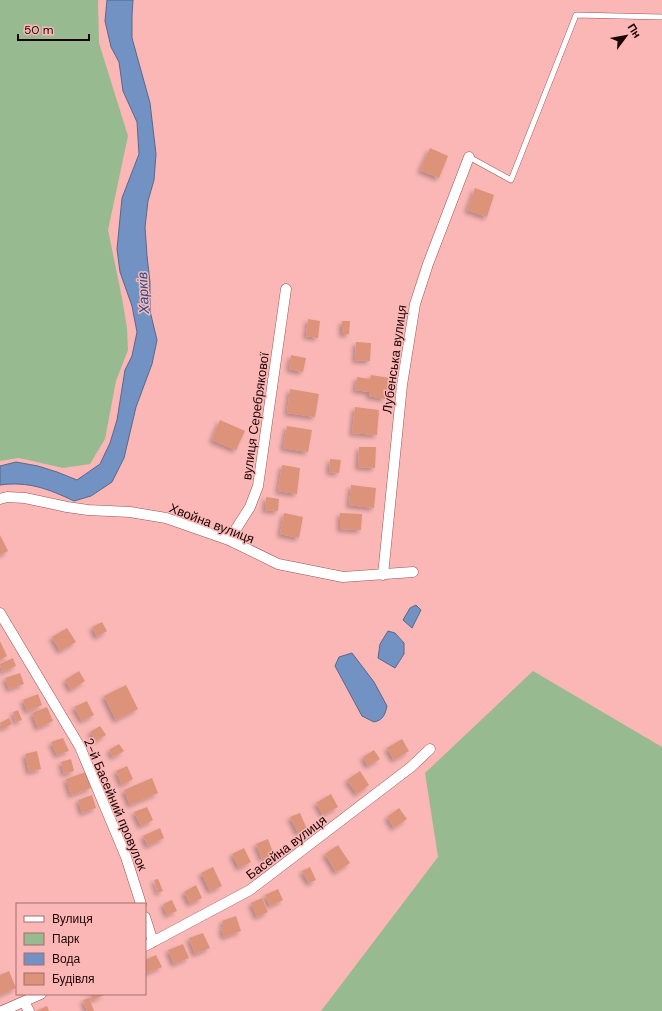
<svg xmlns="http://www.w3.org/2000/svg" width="662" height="1011" viewBox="0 0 662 1011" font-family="'DM Sans',sans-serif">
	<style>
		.green { fill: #98ba91 }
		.water { fill: #7392c4; stroke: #59678a }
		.building { fill: #dc937a; filter: url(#shadow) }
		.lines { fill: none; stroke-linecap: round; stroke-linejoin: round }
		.lane-casing { stroke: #9c5354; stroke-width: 6 }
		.street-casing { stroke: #9c5354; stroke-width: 11 }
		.lane { stroke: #fff; stroke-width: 5 }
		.street { stroke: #fff; stroke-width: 10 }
		.labels { text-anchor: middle; stroke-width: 3; stroke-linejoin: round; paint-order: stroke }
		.street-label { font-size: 13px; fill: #1c0304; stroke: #fab7b6 }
		.water-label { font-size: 14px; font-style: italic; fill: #284e8d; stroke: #fab7b6 }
	</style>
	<defs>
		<filter id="shadow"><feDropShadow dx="-3" dy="3" stdDeviation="2" flood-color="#0004"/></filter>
	</defs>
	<rect width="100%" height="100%" fill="#fab7b6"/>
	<path class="green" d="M 0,0 L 98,0 L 99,43 L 128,136 L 108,230 L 122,298 L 127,328 L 128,350 L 116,381 L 105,439 L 90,464 L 63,468 L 19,458 L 0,461 Z
		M 533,671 L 662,747 L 662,1011 L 321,1011 L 438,857 L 425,773 Z"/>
	<path class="water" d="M 107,0 L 133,0 L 132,15 L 132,38 L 150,103 L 156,154 L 154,180 L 148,201 L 145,227 L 147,256 L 150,282 L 150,311 L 157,340 L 152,364 L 136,407 L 124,458 L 112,482 L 91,496 L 74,501 C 49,489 28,481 0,485 L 0,466 L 16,462 L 38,466 L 57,472 L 77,480 L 100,464 L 110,443 L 117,420 L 125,370 L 132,356 L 137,332 L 132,306 L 120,272 L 117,249 L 122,198 L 139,154 L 137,122 L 123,91 L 119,62 L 111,47 L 105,21 Z
		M 416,605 L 421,610 L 412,628 L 403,620 L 410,608 Z
		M 388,631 L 395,633 L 404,643 L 404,654 L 395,668 L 378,658 L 380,644 Z
		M 352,653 L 374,682 L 387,706 C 385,715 383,720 374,722 L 362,716 L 335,666 L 339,657 Z"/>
	<path class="building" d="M 430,148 L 448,156 L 439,178 L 420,170 Z
		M 475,188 L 494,195 L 487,217 L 467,210 Z
		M 308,319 L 320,321 L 318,338 L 306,336 Z
		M 342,321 L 350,321 L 349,334 L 342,334 Z
		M 356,342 L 371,343 L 370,361 L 355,360 Z
		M 291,355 L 306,358 L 303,372 L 289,369 Z
		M 371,375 L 396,379 L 394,391 L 386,389 L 385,399 L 369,396 L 369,392 L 355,390 L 357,377 L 370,379 Z
		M 290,389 L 319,394 L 315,417 L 287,413 Z
		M 355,407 L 379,410 L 377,435 L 352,433 Z
		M 220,420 L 245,431 L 236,450 L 212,440 Z
		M 287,426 L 312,430 L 308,452 L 283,448 Z
		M 359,447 L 376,447 L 375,468 L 358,467 Z
		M 330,459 L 341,460 L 339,473 L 329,472 Z
		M 282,465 L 300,468 L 297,494 L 278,491 Z
		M 351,485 L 376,488 L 374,508 L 349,505 Z
		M 266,497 L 279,499 L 278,511 L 265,510 Z
		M 284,513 L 303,517 L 299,538 L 280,534 Z
		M 340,513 L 362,514 L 361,530 L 340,529 Z
		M 0,535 L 8,551 L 0,555 Z
		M 102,622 L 107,631 L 97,637 L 92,627 Z
		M 67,628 L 76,642 L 60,651 L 52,637 Z
		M 0,641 L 7,656 L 0,660 Z
		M 13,658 L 16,666 L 2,672 L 0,664 Z
		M 79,671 L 85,681 L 71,690 L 65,680 Z
		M 20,673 L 24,684 L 9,689 L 5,678 Z
		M 126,685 L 138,709 L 116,720 L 104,696 Z
		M 38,694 L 42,705 L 27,711 L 23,700 Z
		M 87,701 L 94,715 L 82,721 L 74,707 Z
		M 47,707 L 53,721 L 38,728 L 32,713 Z
		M 18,710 L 22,720 L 16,722 L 13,712 Z
		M 9,718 L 12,724 L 2,729 L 0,723 Z
		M 100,726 L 106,735 L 96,741 L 90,732 Z
		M 63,738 L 69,751 L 57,755 L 51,742 Z
		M 402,739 L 409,751 L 394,760 L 387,748 Z
		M 119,744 L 124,751 L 113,757 L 109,750 Z
		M 374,750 L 380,759 L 368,766 L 363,757 Z
		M 37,751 L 41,769 L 29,772 L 25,754 Z
		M 71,759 L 74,771 L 64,774 L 61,762 Z
		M 127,766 L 133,779 L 122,785 L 116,771 Z
		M 360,771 L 369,785 L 357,794 L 347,780 Z
		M 86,772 L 91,788 L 71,795 L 66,779 Z
		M 152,778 L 158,793 L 130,805 L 124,790 Z
		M 331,794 L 338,807 L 323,815 L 316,803 Z
		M 92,795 L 96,808 L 82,813 L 78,800 Z
		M 147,807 L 153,820 L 141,826 L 134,812 Z
		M 399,808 L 407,819 L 394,828 L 387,817 Z
		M 300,813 L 307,829 L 298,833 L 290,817 Z
		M 160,828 L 164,838 L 148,846 L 143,836 Z
		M 268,839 L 274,855 L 262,859 L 256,844 Z
		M 338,845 L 350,863 L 336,872 L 325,854 Z
		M 244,848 L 251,862 L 239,868 L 232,854 Z
		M 213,867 L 222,886 L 210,891 L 201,873 Z
		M 310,867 L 316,880 L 309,883 L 302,871 Z
		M 158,879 L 163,891 L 158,893 L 154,880 Z
		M 196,885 L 202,898 L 190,904 L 184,892 Z
		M 278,889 L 283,900 L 270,906 L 265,895 Z
		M 262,898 L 268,912 L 257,917 L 251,903 Z
		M 172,900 L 177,911 L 167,915 L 163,904 Z
		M 236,916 L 241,931 L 224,937 L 221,928 L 224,927 L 222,921 Z
		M 203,933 L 210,948 L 195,954 L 189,938 Z
		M 183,944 L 189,958 L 174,964 L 168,950 Z
		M 156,955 L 162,967 L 147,973 L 145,969 L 145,960 Z
		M 9,971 L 16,988 L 0,995 L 0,975 Z
		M 90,994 L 106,994 L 93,1000 Z
		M 89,998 L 94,1011 L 87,1011 L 83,1000 Z
		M 47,1006 L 49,1011 L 36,1011 Z"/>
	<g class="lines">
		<g class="lane-casing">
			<path id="lane" d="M 469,157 L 511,180 L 576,15 L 662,17"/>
		</g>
		<g class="street-casing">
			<path id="street" d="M 0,499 L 7,497 L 25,498 L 67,507 L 88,510 L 130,512 L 166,518 L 229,540 L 278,564 L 343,577 L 413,572
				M 229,540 L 250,507 L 258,486 L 286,289
				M 383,575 L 402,385 L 415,304 L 428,264 L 469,157
				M 0,613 L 80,747 L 126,857 L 141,904
				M 145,917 L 153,942
				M 145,946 L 250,890 L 411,767 L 430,749
				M 24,1002 L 29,1011
				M 2,1011 L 41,994"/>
		</g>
		<use href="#lane" class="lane"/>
		<use href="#street" class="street"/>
	</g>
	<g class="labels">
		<g class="street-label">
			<text transform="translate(394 359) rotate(-82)" y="5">Лубeнська вулиця</text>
			<text transform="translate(255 416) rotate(-82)" y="5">вулиця Серебрякової</text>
			<text transform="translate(212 523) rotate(21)" y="5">Хвойна вулиця</text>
			<text transform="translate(116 804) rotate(67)" y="5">2-й Басейний провулок</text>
			<text transform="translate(286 847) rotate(-37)" y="5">Басейна вулиця</text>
		</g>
		<g class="water-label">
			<text transform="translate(143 293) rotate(-93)" y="5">Харків</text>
		</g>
	</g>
	<rect x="16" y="903" width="130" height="92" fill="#fab7b6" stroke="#a16f6f"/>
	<rect x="24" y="916" width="20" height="6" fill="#ffffff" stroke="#a16f6f"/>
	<text x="52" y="923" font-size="12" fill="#1c0304">Вулиця</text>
	<rect x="24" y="933" width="20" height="12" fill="#98ba91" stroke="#a16f6f"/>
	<text x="52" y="943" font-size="12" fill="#1c0304">Парк</text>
	<rect x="24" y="953" width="20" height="12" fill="#7392c4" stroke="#a16f6f"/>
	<text x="52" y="963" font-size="12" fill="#1c0304">Вода</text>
	<rect x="24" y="973" width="20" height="12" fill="#dc937a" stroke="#a16f6f"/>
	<text x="52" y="983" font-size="12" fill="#1c0304">Будівля</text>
	<g transform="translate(626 36) rotate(58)" stroke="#fab7b6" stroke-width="3" paint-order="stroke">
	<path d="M0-3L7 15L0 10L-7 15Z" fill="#1c0304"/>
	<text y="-6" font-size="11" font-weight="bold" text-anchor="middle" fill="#1c0304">Пн</text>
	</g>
	<path d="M18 34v6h71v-6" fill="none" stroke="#1c0304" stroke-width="2"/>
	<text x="24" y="34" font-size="12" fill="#1c0304" stroke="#fab7b6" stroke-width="3" paint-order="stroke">50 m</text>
</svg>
